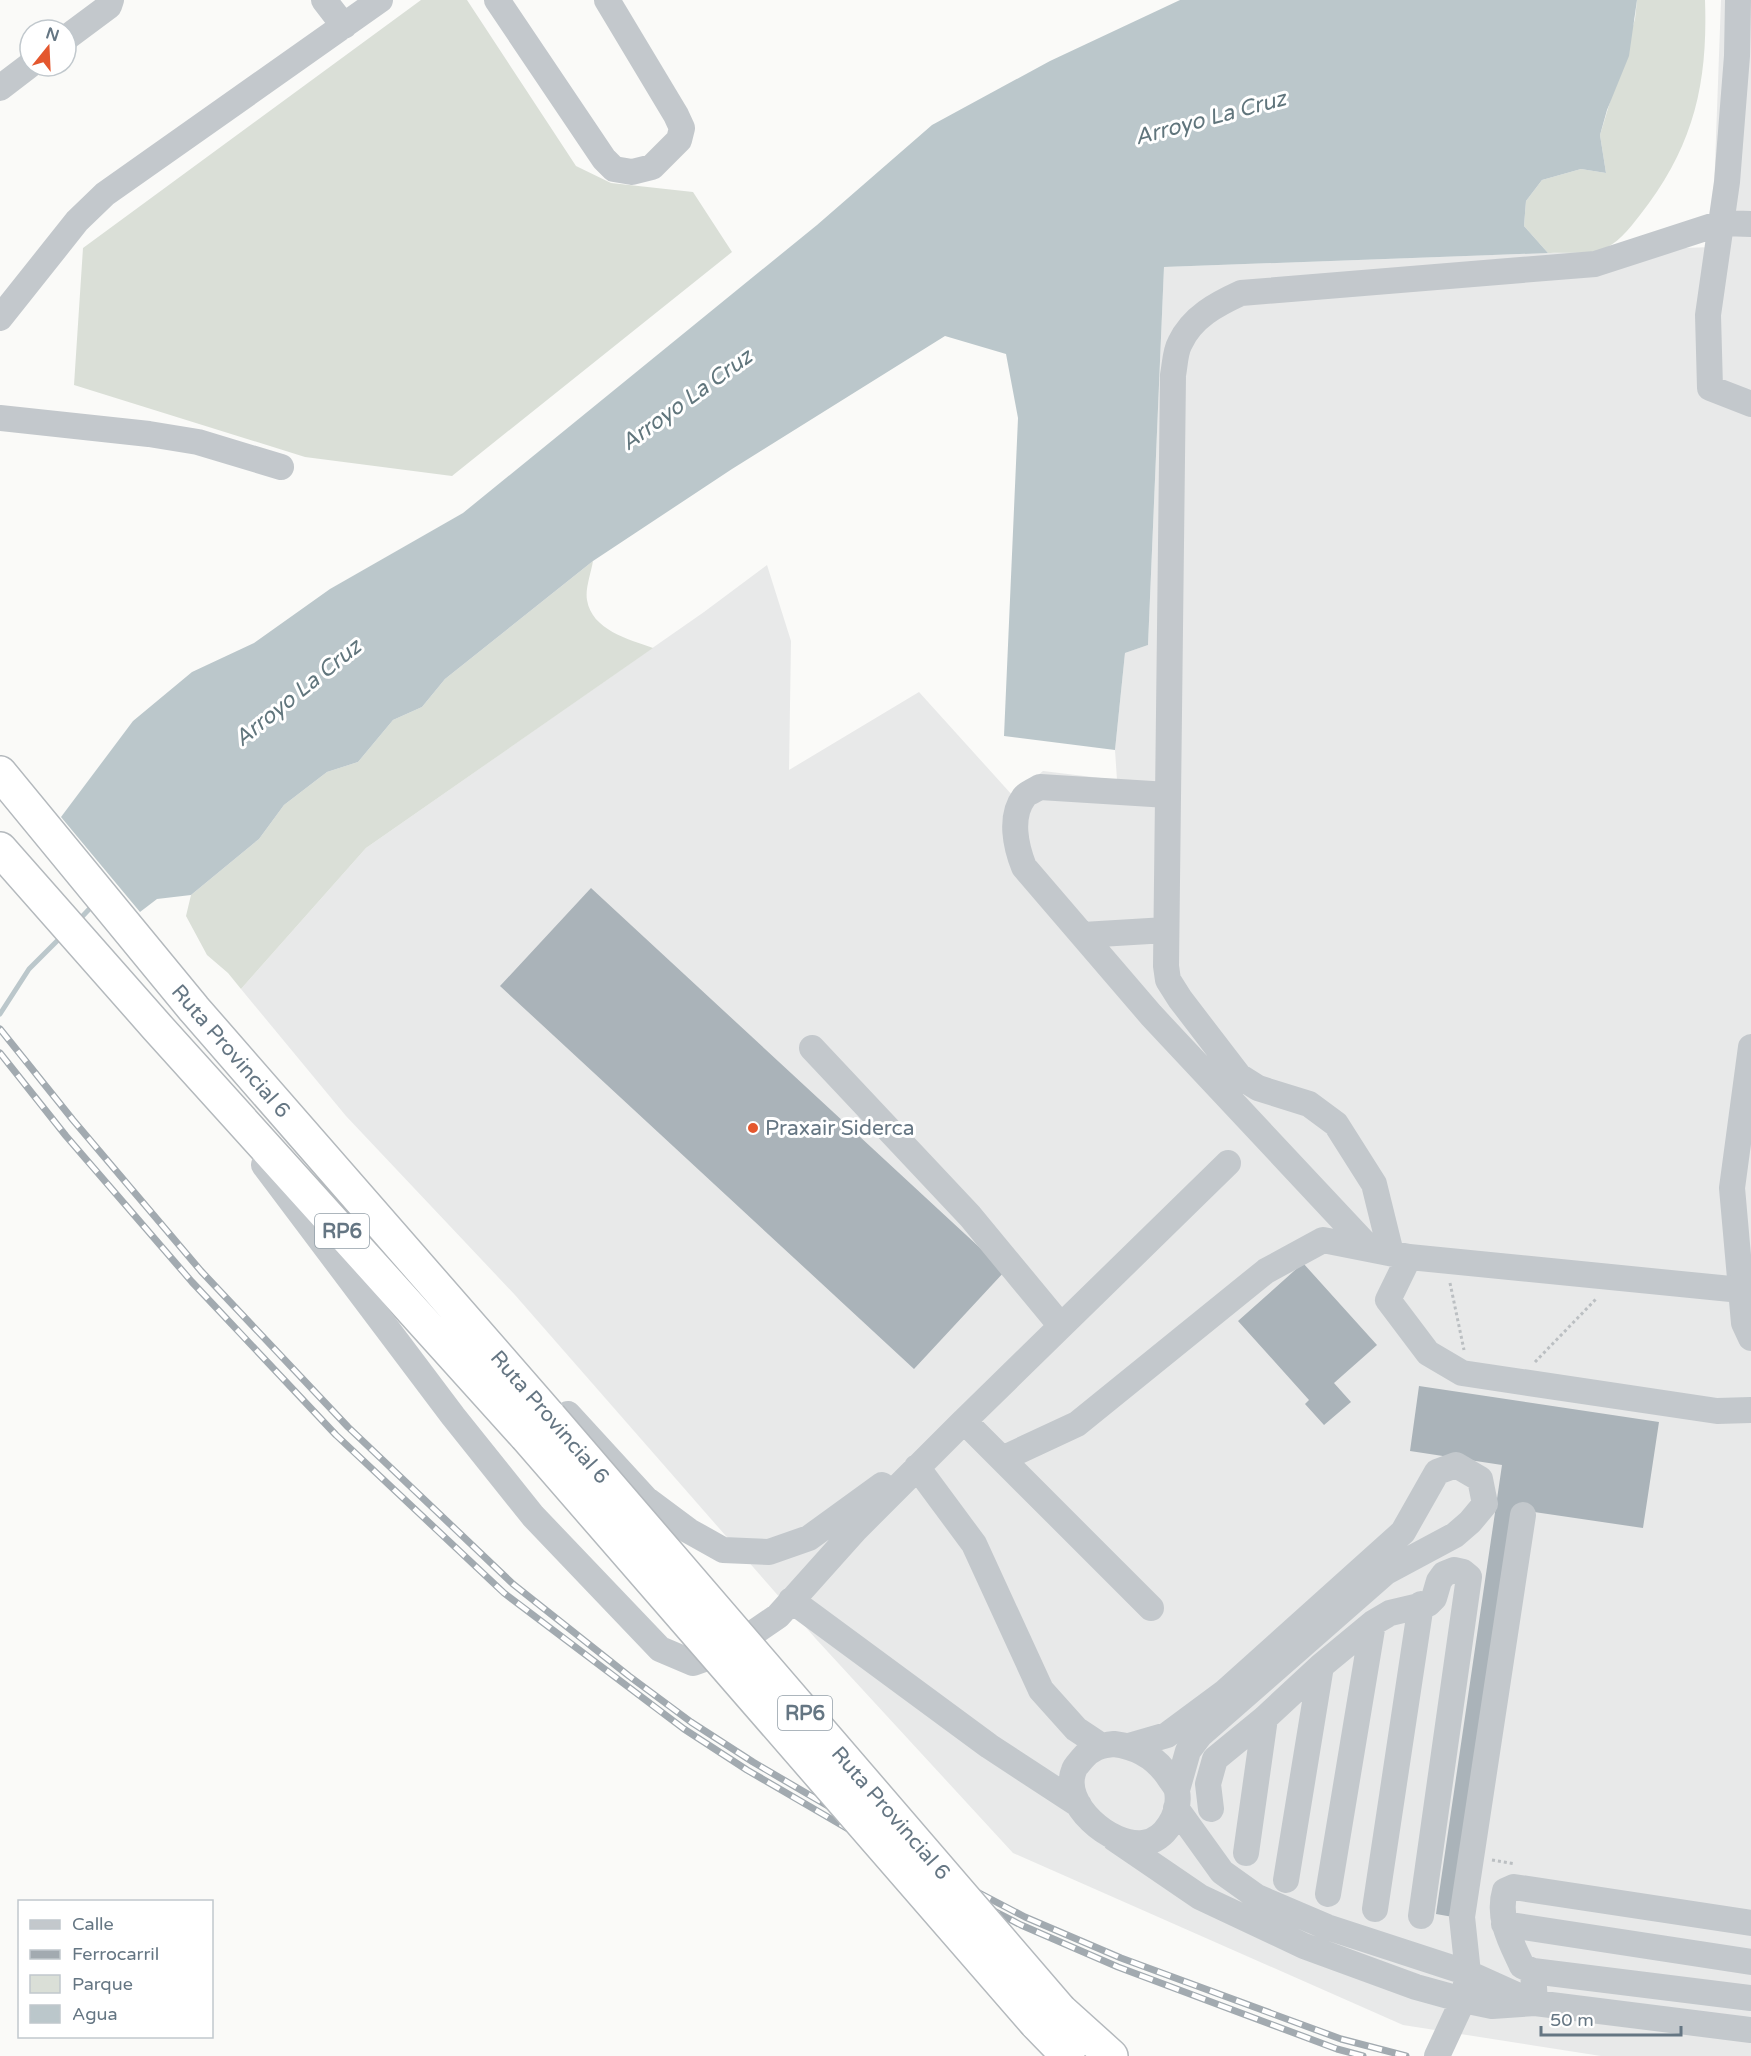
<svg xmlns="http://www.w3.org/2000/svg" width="1751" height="2056" viewBox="0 0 1751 2056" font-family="'Varela Round',sans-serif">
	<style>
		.built { fill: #e8e9e9 }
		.green { fill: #dadfd7 }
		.water { fill: #bbc7cb }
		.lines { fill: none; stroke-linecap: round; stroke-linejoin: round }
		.stream { stroke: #bbc7cb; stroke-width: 5 }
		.building { fill: #aab3b9 }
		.highway-casing { stroke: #b4b9bd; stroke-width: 36 }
		.path { stroke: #bbbfc2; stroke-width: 3; stroke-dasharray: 3 3; stroke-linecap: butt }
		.minor { stroke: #c3c8cc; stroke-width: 26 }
		.highway { stroke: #fff; stroke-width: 33 }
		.rail-casing { stroke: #a2aab0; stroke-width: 7 }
		.rail { stroke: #fff; stroke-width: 4.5; stroke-dasharray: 14; stroke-linecap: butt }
		.highway-bridge-casing { stroke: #b4b9bd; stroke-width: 36; stroke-linecap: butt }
		.highway-bridge { stroke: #fff; stroke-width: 33 }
		.poi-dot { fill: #e4572e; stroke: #fff; stroke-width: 2 }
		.labels { text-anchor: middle; stroke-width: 6; stroke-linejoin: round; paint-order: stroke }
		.shield { fill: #fff; stroke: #939fa8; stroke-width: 1.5 }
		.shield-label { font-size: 20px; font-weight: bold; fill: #657683 }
		.street-label { font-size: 21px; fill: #657683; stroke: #fff }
		.poi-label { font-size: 21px; fill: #657683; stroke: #fff; text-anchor: start }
		.water-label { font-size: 22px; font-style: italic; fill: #60757c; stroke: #fff }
	</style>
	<rect width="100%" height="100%" fill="#fafaf8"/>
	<path class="built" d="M 1721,0 L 1751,0 L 1751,2056 L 1601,2056 L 1403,2025 L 1013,1853 L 816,1639 L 515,1295 L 346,1116 L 241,989 L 366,848 L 704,612 L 767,565 L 791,641 L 789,770 L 919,692 L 1013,796 L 1043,771 L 1117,780 L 1115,750 L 1125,653 L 1148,645 L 1164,267 L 1712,247 Z"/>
	<path class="green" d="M 421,0 L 467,0 L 576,166 L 611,183 L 693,192 L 732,252 L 452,476 L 305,457 L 74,385 L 83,248 Z
		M 1637,0 L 1705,0 C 1708,86 1693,147 1640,215 C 1629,229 1617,245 1599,251 C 1587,254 1561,252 1548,253 L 1524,226 L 1526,201 L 1542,180 L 1581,169 L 1606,173 L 1600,135 L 1635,19 Z
		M 593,561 C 591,573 585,589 587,600 C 592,630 628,639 653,648 L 366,848 L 241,989 L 228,973 L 207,955 L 186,916 L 191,895 L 259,839 L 284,805 L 327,772 L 358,762 L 393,720 L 422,707 L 445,679 Z"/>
	<path class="water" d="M 1180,0 L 1637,0 L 1629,56 L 1607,110 L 1600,135 L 1606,173 L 1581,169 L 1542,180 L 1526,201 L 1524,226 L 1548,253 L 1164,267 L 1148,645 L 1125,653 L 1115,750 L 1004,736 L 1018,418 L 1006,354 L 945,336 L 732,469 L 593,561 L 445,679 L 422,707 L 393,720 L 358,762 L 327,772 L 284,805 L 259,839 L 191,895 L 157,899 L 140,912 L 61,817 L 133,721 L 192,672 L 254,643 L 330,589 L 463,513 L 817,225 L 932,125 L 1050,61 Z"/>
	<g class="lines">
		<path class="stream" d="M 78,921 L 94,904
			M 0,1014 L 29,969 L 62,936"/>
	</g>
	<path class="building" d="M 591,888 L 1005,1271 L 914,1369 L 500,986 Z
		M 1303,1263 L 1377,1345 L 1334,1383 L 1351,1402 L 1324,1425 L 1305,1404 L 1309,1400 L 1238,1321 Z
		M 1419,1386 L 1659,1422 L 1643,1528 L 1513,1509 L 1453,1917 L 1436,1914 L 1502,1465 L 1410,1451 Z"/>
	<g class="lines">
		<g class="highway-casing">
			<path id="highway" d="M 0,773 L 194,1009 L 550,1417
				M 0,849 L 157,1027 L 526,1436
				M 1060,2010 L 1111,2056
				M 1036,2023 L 1068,2056"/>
		</g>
		<path class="path" d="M 1450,1283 L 1464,1350
			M 1535,1362 L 1597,1298
			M 1492,1860 L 1515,1864"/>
		<path class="minor" d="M 324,0 L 344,26
			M 497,0 L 604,159 L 614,169 L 632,172 L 652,167 L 679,140 L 682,128 L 676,115 L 607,0
			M 1738,0 L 1737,56 L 1727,182 L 1708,315 L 1710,388 L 1751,404
			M 66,38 L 109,6 L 111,0
			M 0,88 L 30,65
			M 0,318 L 77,221 L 105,194 L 380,0
			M 0,418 L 149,434 L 198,442 L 281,467
			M 1168,795 L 1040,787 C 1035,790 1027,793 1024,797 C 1009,817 1016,847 1024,867 L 1151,1015 L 1370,1249
			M 1083,935 L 1166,930
			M 1751,1047 L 1732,1188 L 1744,1323 L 1751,1338
			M 812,1048 L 970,1216 L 1061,1326
			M 264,1165 L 453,1416 L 533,1516 L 660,1649 L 693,1663 L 727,1651 L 778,1616 L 855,1530 L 964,1421 L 1151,1608
			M 1391,1253 L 1374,1184 L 1336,1124 L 1309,1104 L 1258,1088 L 1239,1076 L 1180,999 L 1168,980 L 1166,966 L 1173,375 C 1175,365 1175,352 1180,343 C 1192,317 1217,304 1241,293 L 1595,264 L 1721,223 L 1751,224
			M 1409,1257 L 1388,1300 L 1428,1353 L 1462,1373 L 1717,1411 L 1751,1410
			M 568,1414 L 646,1499 L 689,1531 L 723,1550 L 769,1552 L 809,1538 L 882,1485
			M 964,1421 L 1228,1163
			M 1002,1459 L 1077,1424 L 1266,1271 L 1323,1240 L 1409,1257 L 1741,1290
			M 917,1467 L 974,1544 L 1041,1690 L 1076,1729 L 1100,1745
			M 791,1600 L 989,1746 L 1079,1805
			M 1114,1744 C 1139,1747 1157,1758 1170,1779 C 1173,1783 1176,1787 1177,1791 C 1181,1813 1165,1841 1143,1843 C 1111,1847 1060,1804 1074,1770 C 1075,1766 1080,1762 1082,1759 C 1091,1748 1101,1745 1114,1744 Z
			M 1129,1746 L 1167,1735 L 1225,1692 L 1403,1532 L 1437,1472 L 1456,1465 L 1480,1479 L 1485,1504 L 1470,1522 L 1455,1535 L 1386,1572 L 1200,1735 L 1188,1751 L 1177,1790
			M 1176,1808 L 1222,1872 L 1257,1897 L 1327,1927 L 1468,1973 L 1530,2001
			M 1211,1809 L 1208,1784 L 1215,1759 L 1265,1718 L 1321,1666 L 1373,1623 L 1390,1613 L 1428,1604 L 1434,1598 L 1439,1581 L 1444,1574 L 1454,1570 L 1463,1572 L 1469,1577 L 1421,1916
			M 1115,1839 L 1200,1897 L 1304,1946 L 1416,1987 L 1463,2000 L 1492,2006 L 1535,2003 L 1751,2030
			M 1246,1853 L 1265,1718
			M 1286,1880 L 1321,1666
			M 1328,1894 L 1373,1623
			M 1375,1909 L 1421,1604
			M 1504,1924 L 1751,1962
			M 1533,1971 L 1751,1998
			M 1535,2003 L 1533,1971 L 1522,1966 C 1511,1942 1497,1918 1505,1891 L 1514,1887 L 1751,1923
			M 1437,2056 L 1463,2000 L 1468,1973 L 1462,1917 L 1523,1515"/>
		<use href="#highway" class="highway"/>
		<g class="rail-casing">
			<path id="rail" d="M 0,1029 L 73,1120 L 201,1271 L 348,1427 L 513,1584 L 629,1676 L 691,1722 L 753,1762 L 958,1882 L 1025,1917 L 1121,1958 L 1341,2039 L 1406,2056
				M 0,1053 L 66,1136 L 192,1282 L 336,1435 L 504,1593 L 684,1729 L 747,1770 L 953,1890 L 1021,1925 L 1118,1967 L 1337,2049 L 1363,2056"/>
		</g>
		<use href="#rail" class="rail"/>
		<g class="highway-bridge-casing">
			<path id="highway-bridge" d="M 550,1417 L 1060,2010
				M 526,1436 L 1036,2023"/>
		</g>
		<use href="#highway-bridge" class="highway-bridge"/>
	</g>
	<circle class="poi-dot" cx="753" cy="1128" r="6"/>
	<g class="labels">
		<g class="shield">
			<rect x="315" y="1214" width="54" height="34" rx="4.5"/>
			<rect x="778" y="1696" width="54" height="34" rx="4.5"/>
		</g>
		<g class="shield-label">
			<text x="342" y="1238">RP6</text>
			<text x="805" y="1720">RP6</text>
		</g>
		<g class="street-label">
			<text transform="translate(231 1051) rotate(49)" y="7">Ruta Provincial 6</text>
			<text transform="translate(550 1417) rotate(49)" y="7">Ruta Provincial 6</text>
			<text transform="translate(891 1813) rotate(49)" y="7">Ruta Provincial 6</text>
		</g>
		<g class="poi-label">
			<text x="765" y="1135">Praxair Siderca</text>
		</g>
		<g class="water-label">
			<text transform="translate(1210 117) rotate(-15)" y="8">Arroyo La Cruz</text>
			<text transform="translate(686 399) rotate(-36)" y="8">Arroyo La Cruz</text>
			<text transform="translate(297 692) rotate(-39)" y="8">Arroyo La Cruz</text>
		</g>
	</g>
	<rect x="18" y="1900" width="195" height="138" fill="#ffffff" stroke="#c1c8cd" stroke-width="1.5"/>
	<rect x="30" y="1920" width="30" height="9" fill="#c3c8cc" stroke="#c1c8cd" stroke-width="1.5"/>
	<text x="72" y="1930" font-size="18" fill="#657683">Calle</text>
	<rect x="30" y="1950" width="30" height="9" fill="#a2aab0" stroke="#c1c8cd" stroke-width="1.5"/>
	<text x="72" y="1960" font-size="18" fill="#657683">Ferrocarril</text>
	<rect x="30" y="1975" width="30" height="18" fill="#dadfd7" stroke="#c1c8cd" stroke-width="1.5"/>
	<text x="72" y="1990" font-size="18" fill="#657683">Parque</text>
	<rect x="30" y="2005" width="30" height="18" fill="#bbc7cb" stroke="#c1c8cd" stroke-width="1.5"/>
	<text x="72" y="2020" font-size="18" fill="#657683">Agua</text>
	<g transform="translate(48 48) rotate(18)"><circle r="28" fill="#ffffff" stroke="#c1c8cd" stroke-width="1.5"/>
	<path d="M0-4.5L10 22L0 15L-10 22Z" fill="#e4572e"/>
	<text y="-9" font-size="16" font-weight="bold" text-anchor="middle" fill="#657683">N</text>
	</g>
	<path d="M1541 2026v9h140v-9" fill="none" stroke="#657683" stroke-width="3"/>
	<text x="1550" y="2026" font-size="18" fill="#657683" stroke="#ffffff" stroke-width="4.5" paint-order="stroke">50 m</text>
</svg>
